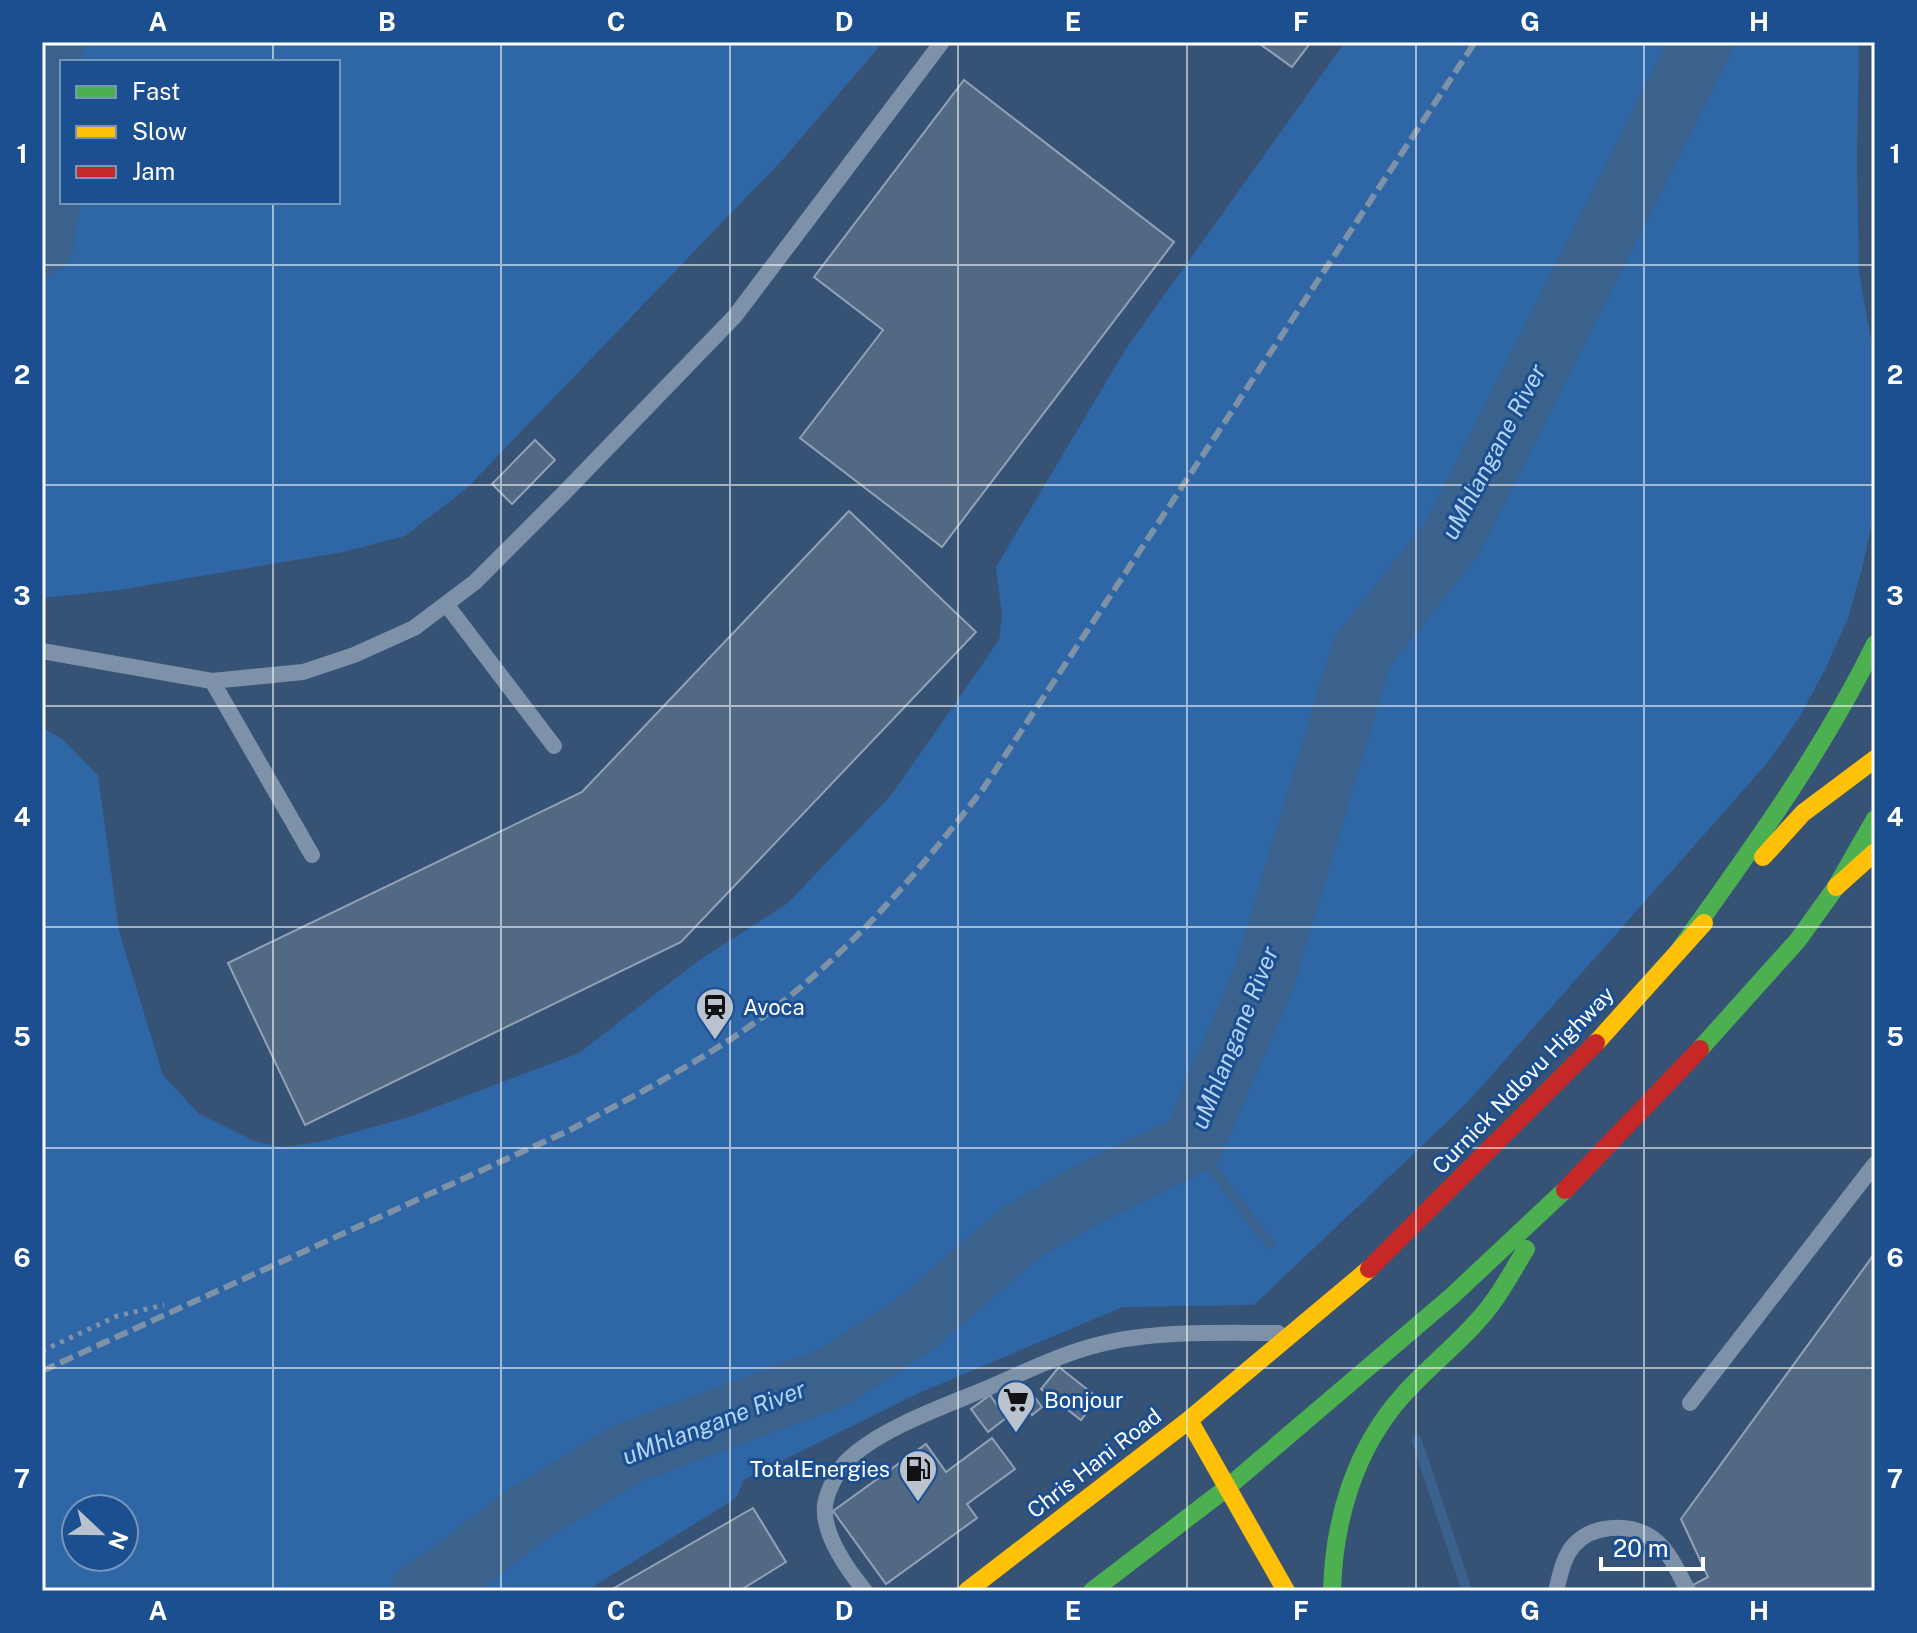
<svg xmlns="http://www.w3.org/2000/svg" width="1917" height="1633" viewBox="0 0 1917 1633" font-family="'Public Sans',sans-serif">
	<style>
		.green { fill: #2f66a5; fill-rule: evenodd }
		.lines { fill: none; stroke-linecap: round; stroke-linejoin: round }
		.stream { stroke: #3b618d; stroke-width: 10 }
		.river { stroke: #3b618d; stroke-width: 62 }
		.building { fill: #526984; stroke: #92a2b6; stroke-width: 2 }
		.path { stroke: #7d92a8; stroke-width: 5; stroke-dasharray: 4 6; stroke-linecap: butt }
		.lane { stroke: #7d92a8; stroke-width: 16 }
		.fast { stroke: #4caf50; stroke-width: 18 }
		.slow { stroke: #ffc107; stroke-width: 18 }
		.jam { stroke: #c62828; stroke-width: 18 }
		.rail { stroke: #7e92a7; stroke-width: 6; stroke-dasharray: 14 6; stroke-linecap: butt }
		.grid { fill: none; stroke: #fff; stroke-width: 2; stroke-opacity: 0.55 }
		.labels { text-anchor: middle; stroke-width: 6; stroke-linejoin: round; paint-order: stroke }
		.poi-label { font-size: 22px; fill: #fff; stroke: #1b4f8f; text-anchor: start }
		.street-label { font-size: 22px; fill: #fff; stroke: #1b4f8f }
		.water-label { font-size: 24px; font-style: italic; fill: #b5d3f5; stroke: #1b4f8f }
		.neatline { fill: none; stroke: #fff; stroke-width: 3 }
		.grid-label { font-size: 26px; text-anchor: middle; font-weight: bold; fill: #fff }
	</style>
	<rect width="100%" height="100%" fill="#365274"/>
	<path class="green" d="M 42,42 L 883,42 L 785,157 L 466,489 L 405,536 L 343,552 L 119,590 L 42,598 ZM 62,62 L 338,62 L 338,202 L 62,202 Z
		M 1345,42 L 1859,42 L 1857,159 L 1859,273 L 1875,362 L 1874,513 L 1863,565 L 1848,618 L 1826,668 L 1800,716 L 1769,761 L 1466,1104 L 1254,1305 L 1123,1307 L 919,1393 L 745,1479 L 735,1499 L 586,1591 L 42,1591 L 42,727 L 62,739 L 98,775 L 119,931 L 163,1075 L 199,1114 L 257,1142 L 283,1147 L 319,1142 L 412,1116 L 579,1053 L 698,961 L 788,903 L 892,794 L 999,640 L 1002,615 L 996,567 L 1125,350 ZM 76,1509 L 124,1509 L 124,1557 L 76,1557 Z"/>
	<g class="lines">
		<path class="stream" d="M 1193,1143 L 1270,1244
			M 1417,1441 L 1467,1591"/>
		<path class="river" d="M 42,245 L 51,193 L 44,142 L 51,53 L 54,42
			M 422,1591 L 451,1573 L 523,1517 L 626,1454 L 834,1377 L 914,1325 L 1020,1233 L 1092,1192 L 1193,1143 L 1264,978 L 1362,652 L 1453,537 L 1702,42"/>
	</g>
	<path class="building" d="M 1257,42 L 1311,42 L 1292,67 Z
		M 964,80 L 1174,242 L 942,547 L 800,438 L 883,330 L 814,277 Z
		M 535,440 L 555,460 L 512,504 L 492,484 Z
		M 849,511 L 976,632 L 681,942 L 305,1125 L 228,963 L 582,792 Z
		M 1875,1253 L 1875,1591 L 1696,1591 L 1693,1585 L 1708,1577 L 1681,1519 Z
		M 1059,1367 L 1098,1398 L 1081,1420 L 1041,1389 Z
		M 1025,1384 L 1042,1407 L 1032,1415 L 1024,1404 L 988,1432 L 971,1409 L 990,1395 L 997,1405 Z
		M 992,1438 L 1015,1469 L 967,1504 L 977,1518 L 886,1584 L 833,1511 L 926,1444 L 946,1472 Z
		M 753,1508 L 786,1562 L 739,1591 L 609,1591 Z"/>
	<g class="lines">
		<path class="path" d="M 42,1351 L 117,1316 L 164,1305"/>
		<path class="lane" d="M 446,604 L 554,746
			M 42,651 L 212,681 L 303,672 L 354,655 L 414,628 L 475,582 L 563,494 L 735,316 L 942,42
			M 212,681 L 312,855
			M 1690,1403 L 1875,1164
			M 865,1591 C 847,1569 822,1534 825,1505 C 827,1491 839,1467 850,1458 C 883,1427 948,1405 990,1387 C 1025,1372 1061,1354 1097,1345 C 1153,1330 1221,1333 1278,1333
			M 1556,1591 C 1560,1576 1563,1557 1574,1545 C 1592,1525 1627,1523 1649,1536 C 1668,1547 1678,1572 1688,1591"/>
		<path class="fast" d="M 1678,952 C 1749,852 1821,755 1875,644
			M 1700,1049 L 1798,940 L 1836,887 L 1875,819
			M 1092,1591 L 1228,1487 L 1452,1296 L 1565,1190
			M 1332,1591 C 1334,1519 1355,1448 1404,1394 C 1432,1363 1465,1339 1490,1306 C 1504,1288 1514,1268 1526,1249"/>
		<path class="slow" d="M 1763,857 L 1803,813 L 1875,759
			M 1836,887 L 1875,852
			M 1596,1043 L 1704,923
			M 1189,1420 L 1286,1591
			M 967,1591 L 1189,1420 L 1369,1269"/>
		<path class="jam" d="M 1565,1190 L 1700,1049
			M 1369,1269 L 1596,1043"/>
		<path class="rail" d="M 42,1371 L 570,1130 C 636,1095 704,1060 764,1016 C 852,951 916,875 983,789 L 1475,42"/>
	</g>
	<path class="grid" d="M 273,42 L 273,62M 501,42 L 501,1591M 730,42 L 730,1591M 958,42 L 958,1591M 1187,42 L 1187,1591M 1416,42 L 1416,1591M 1644,42 L 1644,1591M 273,202 L 273,1591M 42,265 L 1875,265M 42,485 L 1875,485M 42,706 L 1875,706M 42,927 L 1875,927M 42,1148 L 1875,1148M 42,1368 L 1875,1368"/>
	<defs>
		<g id="station-pin" transform="scale(2)"><path d="M0 17L-7.5 6A9.5 9.5 0 1 1 7.5 6Z" fill="#b9c2ce" stroke="#1b4f8f"/><path d="M-3-6H3Q5-6 5-4V2Q5 4 3 4L4.5 6H3L1.5 4h-3L-3 6H-4.5L-3 4Q-5 4-5 2V-4Q-5-6-3-6ZM-3.5-4v3h7v-3ZM-3.5 1v1.5H-2V1ZM2 1v1.5H3.5V1Z" fill="#111"/></g>
		<g id="supermarket-pin" transform="scale(2)"><path d="M0 17L-7.5 6A9.5 9.5 0 1 1 7.5 6Z" fill="#b9c2ce" stroke="#1b4f8f"/><path d="M-6-5.5h2.5l.6 2H6L4.5 2H-2.5L-4.4-4H-6ZM-1.5 3.2a1.3 1.3 0 1 0 .1 0ZM3 3.2a1.3 1.3 0 1 0 .1 0Z" fill="#111"/></g>
		<g id="fuel-pin" transform="scale(2)"><path d="M0 17L-7.5 6A9.5 9.5 0 1 1 7.5 6Z" fill="#b9c2ce" stroke="#1b4f8f"/><path d="M-5.5-6h7V0h2V4h1.3V-2.5L3-4.5l.8-.8L6-3V5H2.5V1h-1V6h-7ZM-4.2-4.7v3.2H.2V-4.7Z" fill="#111"/></g>
	</defs>
	<g fill-rule="evenodd">
		<use href="#station-pin" x="715" y="1007"/>
		<use href="#supermarket-pin" x="1016" y="1400"/>
		<use href="#fuel-pin" x="918" y="1469"/>
	</g>
	<g class="labels">
		<g class="poi-label">
			<text x="743" y="1015">Avoca</text>
			<text x="1044" y="1408">Bonjour</text>
			<text x="890" y="1477" text-anchor="end">TotalEnergies</text>
		</g>
		<g class="street-label">
			<text transform="translate(1523 1080) rotate(-46)" y="8">Curnick Ndlovu Highway</text>
			<text transform="translate(1094 1463) rotate(-38)" y="8">Chris Hani Road</text>
		</g>
		<g class="water-label">
			<text transform="translate(1494 452) rotate(-62)" y="8">uMhlangane River</text>
			<text transform="translate(1235 1038) rotate(-68)" y="8">uMhlangane River</text>
			<text transform="translate(714 1423) rotate(-21)" y="8">uMhlangane River</text>
		</g>
	</g>
	<rect width="1917" height="1633" fill="none" stroke="#1b4f8f" stroke-width="88"/>
	<rect x="60" y="60" width="280" height="144" fill="#1b4f8f" stroke="#7695bc" stroke-width="2"/>
	<rect x="76" y="86" width="40" height="12" fill="#4caf50" stroke="#7695bc" stroke-width="2"/>
	<text x="132" y="100" font-size="24" fill="#ffffff">Fast</text>
	<rect x="76" y="126" width="40" height="12" fill="#ffc107" stroke="#7695bc" stroke-width="2"/>
	<text x="132" y="140" font-size="24" fill="#ffffff">Slow</text>
	<rect x="76" y="166" width="40" height="12" fill="#c62828" stroke="#7695bc" stroke-width="2"/>
	<text x="132" y="180" font-size="24" fill="#ffffff">Jam</text>
	<g transform="translate(100 1533) rotate(112)"><circle r="38" fill="#1b4f8f" stroke="#7695bc" stroke-width="2"/>
	<path d="M0-6L14 30L0 20L-14 30Z" fill="#b9c2ce"/>
	<text y="-12" font-size="22" font-weight="bold" text-anchor="middle" fill="#ffffff">N</text>
	</g>
	<path d="M1601 1557v12h102v-12" fill="none" stroke="#ffffff" stroke-width="4"/>
	<text x="1613" y="1557" font-size="24" fill="#ffffff" stroke="#1b4f8f" stroke-width="6" paint-order="stroke">20 m</text>
	<rect x="44" y="44" width="1829" height="1545" class="neatline"/>
	<g class="grid-label">
		<text x="158" y="31">A</text>
		<text x="387" y="31">B</text>
		<text x="616" y="31">C</text>
		<text x="844" y="31">D</text>
		<text x="1073" y="31">E</text>
		<text x="1301" y="31">F</text>
		<text x="1530" y="31">G</text>
		<text x="1759" y="31">H</text>
		<text x="22" y="163">1</text>
		<text x="1895" y="163">1</text>
		<text x="22" y="384">2</text>
		<text x="1895" y="384">2</text>
		<text x="22" y="605">3</text>
		<text x="1895" y="605">3</text>
		<text x="22" y="826">4</text>
		<text x="1895" y="826">4</text>
		<text x="22" y="1046">5</text>
		<text x="1895" y="1046">5</text>
		<text x="22" y="1267">6</text>
		<text x="1895" y="1267">6</text>
		<text x="22" y="1488">7</text>
		<text x="1895" y="1488">7</text>
		<text x="158" y="1620">A</text>
		<text x="387" y="1620">B</text>
		<text x="616" y="1620">C</text>
		<text x="844" y="1620">D</text>
		<text x="1073" y="1620">E</text>
		<text x="1301" y="1620">F</text>
		<text x="1530" y="1620">G</text>
		<text x="1759" y="1620">H</text>
	</g>
</svg>
